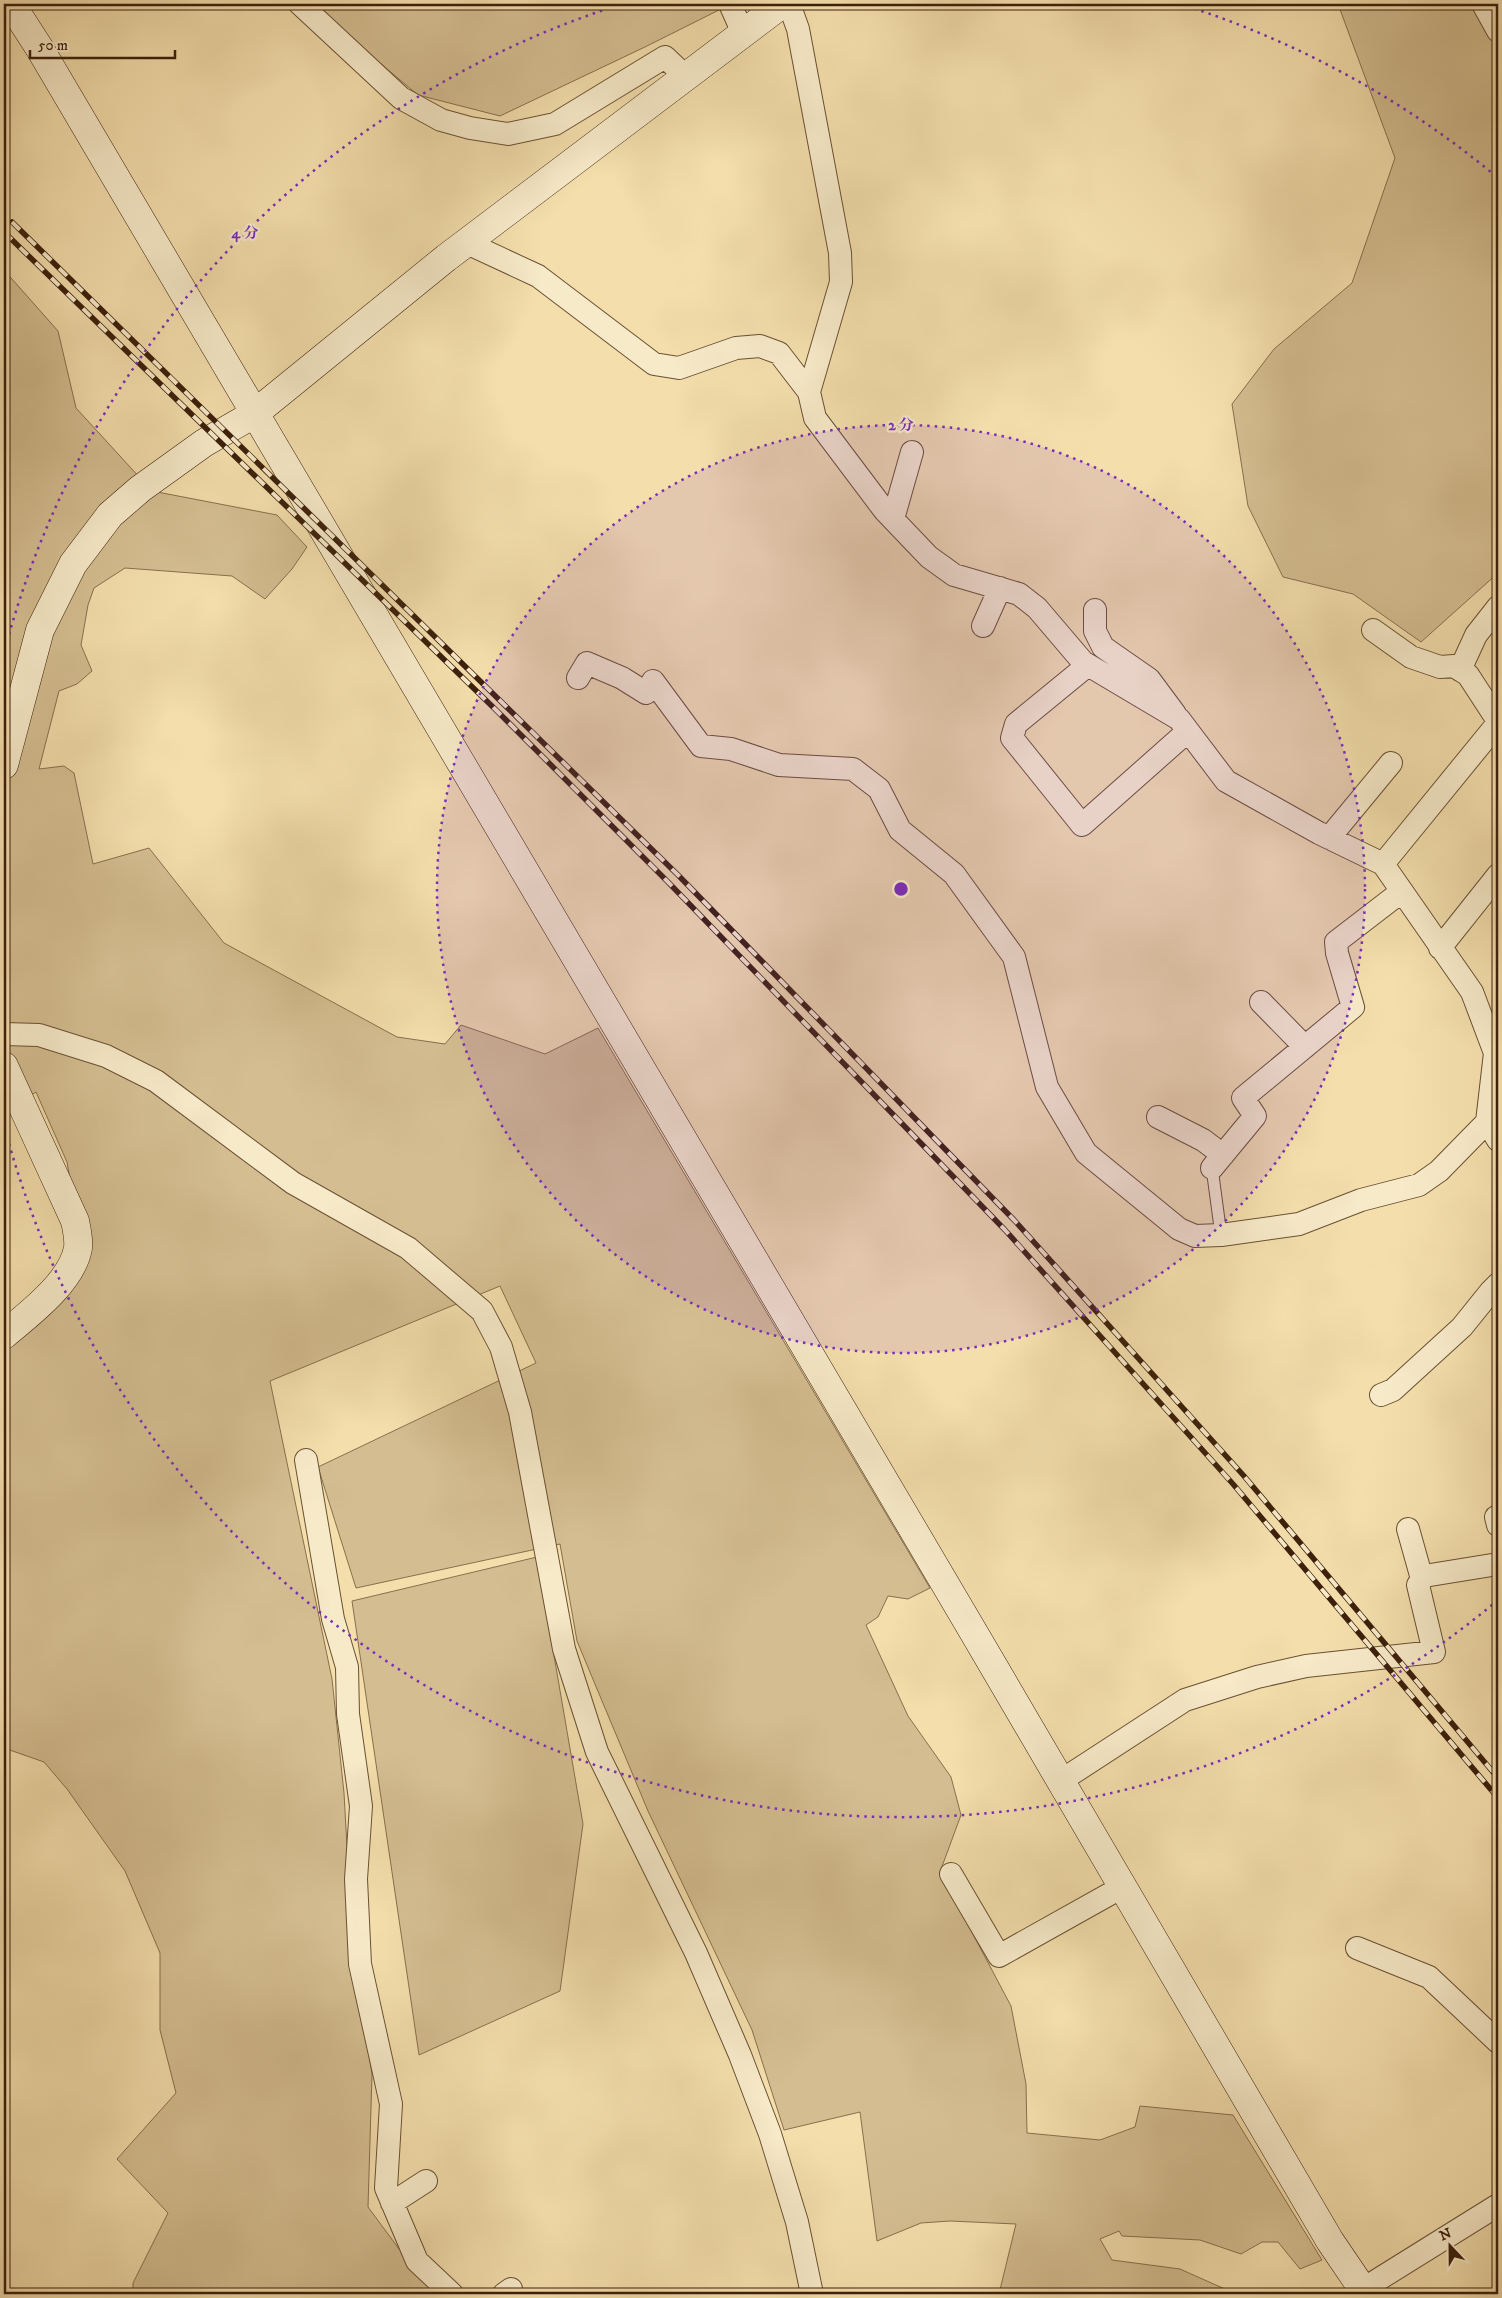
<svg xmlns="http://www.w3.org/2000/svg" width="1502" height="2298" viewBox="0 0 1502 2298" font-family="'IM FELL DW Pica','Noto Serif JP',serif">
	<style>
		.green { fill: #d4be91; stroke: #886f4e }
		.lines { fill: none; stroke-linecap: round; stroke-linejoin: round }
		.lane-casing { stroke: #6a5033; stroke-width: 13 }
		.street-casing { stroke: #6a5033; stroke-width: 24 }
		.secondary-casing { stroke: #3c200b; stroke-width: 29 }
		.lane { stroke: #f7eac9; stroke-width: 11 }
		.street { stroke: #f7eac9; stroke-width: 22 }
		.secondary { stroke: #f7eac9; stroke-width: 28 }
		.rail-casing { stroke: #3c200b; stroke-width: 5.5 }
		.rail { stroke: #f7eac9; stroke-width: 4; stroke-dasharray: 11; stroke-linecap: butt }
		.ring { fill: none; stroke: #7b2cbf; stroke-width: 2.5; stroke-dasharray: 2.5 5 }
		.centre { fill: #7b2cbf; stroke: #f7eac9; stroke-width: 2.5 }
		.ring-label { font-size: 15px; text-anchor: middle; font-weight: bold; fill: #7b2cbf; stroke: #f7eac9; stroke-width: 4.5; stroke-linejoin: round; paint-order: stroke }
	</style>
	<rect width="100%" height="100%" fill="#f3deac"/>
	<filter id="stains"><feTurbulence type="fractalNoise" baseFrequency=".004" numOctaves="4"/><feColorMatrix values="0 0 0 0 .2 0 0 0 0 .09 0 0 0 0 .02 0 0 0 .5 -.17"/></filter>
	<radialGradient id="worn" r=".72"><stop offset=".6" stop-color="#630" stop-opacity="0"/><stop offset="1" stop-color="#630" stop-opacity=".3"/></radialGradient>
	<path class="green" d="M 318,4 L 731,4 L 647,46 L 500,116 L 418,95 L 331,22 Z
		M 1338,4 L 1498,4 L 1498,573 L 1421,642 L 1353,594 L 1283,577 L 1248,506 L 1232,404 L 1274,349 L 1352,283 L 1395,158 Z
		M 4,270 L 58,331 L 76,408 L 152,491 L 277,515 L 307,547 L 292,569 L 265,599 L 232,576 L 125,568 L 94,588 L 88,605 L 81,645 L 92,671 L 77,684 L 59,691 L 39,769 L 64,766 L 74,773 L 93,864 L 149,848 L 224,943 L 397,1037 L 445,1044 L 461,1025 L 545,1054 L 598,1028 L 930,1588 L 908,1599 L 888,1596 L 878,1617 L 866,1625 L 908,1716 L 951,1777 L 961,1815 L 940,1872 L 1011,2006 L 1026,2084 L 1027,2133 L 1100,2140 L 1135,2127 L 1140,2106 L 1233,2115 L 1322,2260 L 1300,2269 L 1278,2242 L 1262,2242 L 1241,2254 L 1200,2240 L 1122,2236 L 1119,2231 L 1100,2239 L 1112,2260 L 1180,2269 L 1236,2294 L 1122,2294 L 1118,2292 L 1104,2294 L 999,2294 L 1016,2224 L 950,2221 L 921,2223 L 877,2241 L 860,2112 L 784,2130 L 752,2030 L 648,1811 L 577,1641 L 560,1544 L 356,1588 L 318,1467 L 536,1363 L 500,1286 L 270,1381 L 332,1679 L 344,1793 L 353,1954 L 372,2074 L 368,2207 L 422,2280 L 437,2294 L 133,2294 L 133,2283 L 168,2213 L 117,2159 L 176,2093 L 160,2030 L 160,1953 L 125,1871 L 67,1789 L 44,1762 L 4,1748 L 4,1326 L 81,1243 L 67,1162 L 36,1092 L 4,1112 Z
		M 537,1557 L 583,1824 L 560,1991 L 419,2055 L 352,1601 Z"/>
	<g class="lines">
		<g class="lane-casing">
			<path id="lane" d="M 1212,1168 L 1221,1235"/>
		</g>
		<g class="street-casing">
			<path id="street" d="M 300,4 L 401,98 L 441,120 L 470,128 L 508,134 L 555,124 L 665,57 L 685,76
				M 730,4 L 743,33
				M 789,4 L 798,29 L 840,253 L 841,282 L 809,392
				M 1483,4 L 1498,31
				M 467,243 L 538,276 L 654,364 L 679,368 L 736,348 L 760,346 L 779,353 L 809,392 L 815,418 L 885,511 L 929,557 L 954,575 L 1019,594 L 1037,608 L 1083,662 L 1179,719 L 1226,781 L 1319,833 L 1383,864 L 1472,992 L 1495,1053 L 1487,1122 L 1498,1140
				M 893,519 L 912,452
				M 1095,610 L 1095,631 L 1103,647 L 1149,679 L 1175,714
				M 983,626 L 1000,588
				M 1373,630 L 1411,657 L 1440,667 L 1454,666 L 1468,675 L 1498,721
				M 1088,665 L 1016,724 L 1012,738 L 1082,825 L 1188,731
				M 1460,670 L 1476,635 L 1498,607
				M 578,678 L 587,663 L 622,678 L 646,693 L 653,681 L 701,746 L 731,749 L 779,765 L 853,769 L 879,789 L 900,830 L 954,874 L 1014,957 L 1047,1087 L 1086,1153 L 1179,1229 L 1195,1236 L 1221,1235 L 1299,1224 L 1361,1200 L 1419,1185 L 1439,1171 L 1487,1122
				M 1329,838 L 1391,763
				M 1383,864 L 1498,723
				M 1440,948 L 1498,875
				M 1261,1002 L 1305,1047
				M 4,1034 L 39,1035 L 106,1056 L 156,1081 L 293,1183 L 408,1248 L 482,1311 L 501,1347 L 520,1412 L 564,1649 L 597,1752 L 696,1953 L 740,2055 L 770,2134 L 797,2222 L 812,2294
				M 1158,1117 L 1203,1140 L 1223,1155
				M 1212,1168 L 1255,1116 L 1243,1098 L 1353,1007 L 1337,953 L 1336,942 L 1401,892
				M 1381,1395 L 1393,1390 L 1462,1327 L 1491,1291 L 1498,1284
				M 306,1460 L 333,1619 L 347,1667 L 348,1714 L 361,1806 L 356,1879 L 360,1964 L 391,2104 L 386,2188 L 417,2261 L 452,2294
				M 1498,1516 L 1496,1517 L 1498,1525
				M 1408,1529 L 1422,1579
				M 1062,1780 L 1185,1700 L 1257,1677 L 1306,1666 L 1434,1652 L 1418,1585 L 1424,1576 L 1498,1564
				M 951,1874 L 999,1956 L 1124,1886
				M 1357,1948 L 1429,1977 L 1498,2042
				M 392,2203 L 426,2181
				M 1363,2289 L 1498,2205
				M 504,2294 L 511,2289"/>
		</g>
		<g class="secondary-casing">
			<path id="secondary" d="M 11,4 L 40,49 C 468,781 904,1508 1330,2241 L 1366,2294
				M 4,765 L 40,630 L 73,564 L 110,515 L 140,489 L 204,443 L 254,414 L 446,258 L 782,4
				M 4,1066 L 75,1221 C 77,1230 79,1239 78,1248 C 72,1282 29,1314 4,1335"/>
		</g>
		<use href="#lane" class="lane"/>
		<use href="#street" class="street"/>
		<use href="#secondary" class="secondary"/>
		<g class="rail-casing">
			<path id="rail" d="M 12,222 L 678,875 L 1015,1221 L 1244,1476 L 1498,1778
				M 4,232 L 496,710 L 667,881 L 1005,1230 L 1233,1484 L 1498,1798"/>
		</g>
		<use href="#rail" class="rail"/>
	</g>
	<circle cx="901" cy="889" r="464" fill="#7b2cbf" fill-opacity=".12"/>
	<g class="ring">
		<circle cx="901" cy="889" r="464"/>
		<path d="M1498 1600A928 928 0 0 1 5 1129M5 649A928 928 0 0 1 622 4M1180 4A928 928 0 0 1 1498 178"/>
	</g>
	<circle cx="901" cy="889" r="8" class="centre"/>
	<g class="ring-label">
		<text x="245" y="238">4 分</text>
		<text x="901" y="430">2 分</text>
	</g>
	<rect width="1502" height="2298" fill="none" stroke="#f3deac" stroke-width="20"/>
	<rect x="5" y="5" width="1492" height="2288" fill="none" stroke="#3c200b" stroke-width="2.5"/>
	<rect x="10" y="10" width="1482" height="2278" fill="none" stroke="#3c200b"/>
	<g transform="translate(1450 2246) rotate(338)" stroke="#f7eac9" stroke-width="4" paint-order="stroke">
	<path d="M0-4L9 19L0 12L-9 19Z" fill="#3c200b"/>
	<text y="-8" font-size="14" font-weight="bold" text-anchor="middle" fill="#3c200b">N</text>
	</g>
	<path d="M30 50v8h145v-8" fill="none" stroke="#3c200b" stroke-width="2.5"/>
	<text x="38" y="50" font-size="15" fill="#3c200b" stroke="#f7eac9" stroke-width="4" paint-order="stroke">50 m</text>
	<rect width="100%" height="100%" filter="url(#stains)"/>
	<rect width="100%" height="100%" fill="url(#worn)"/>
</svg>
